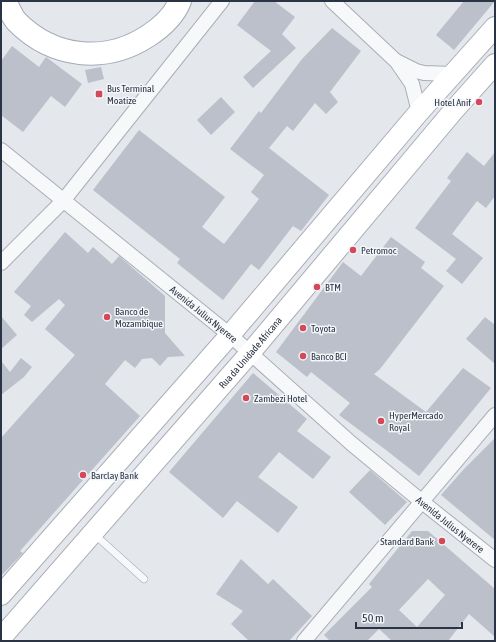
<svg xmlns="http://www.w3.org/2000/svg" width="496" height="642" viewBox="0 0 496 642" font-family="'Asap Condensed',sans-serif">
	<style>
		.building { fill: #bbc0ca; fill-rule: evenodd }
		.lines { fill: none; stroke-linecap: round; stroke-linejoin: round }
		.lane-casing { stroke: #a9aeb7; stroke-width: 8 }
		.street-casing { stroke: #a9aeb7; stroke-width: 16 }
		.secondary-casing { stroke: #a9aeb7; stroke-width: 22 }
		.primary-casing { stroke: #a3abb8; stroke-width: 24 }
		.lane { stroke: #f7f8fa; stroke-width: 7 }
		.street { stroke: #f7f8fa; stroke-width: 14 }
		.secondary { stroke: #fff; stroke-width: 20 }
		.primary { stroke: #fff; stroke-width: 22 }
		.poi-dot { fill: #d1495b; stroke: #f4f6f9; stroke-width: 1.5 }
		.labels { text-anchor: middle; stroke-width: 3; stroke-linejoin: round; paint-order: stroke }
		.poi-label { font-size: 10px; fill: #2b3445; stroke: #f4f6f9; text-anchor: start }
		.street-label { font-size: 10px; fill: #2b3445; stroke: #f4f6f9 }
	</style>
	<rect width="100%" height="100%" fill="#e4e7ec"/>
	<path class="building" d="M 255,1 L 274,1 L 295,17 L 282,34 L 296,48 L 253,88 L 243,77 L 271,51 L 237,25 Z
		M 464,1 L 495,1 L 454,50 L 436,35 Z
		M 332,28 L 361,51 L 330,92 L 338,102 L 326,114 L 315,103 L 293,131 L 287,126 L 269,148 L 329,195 L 301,231 L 293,226 L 259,270 L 251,264 L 223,300 L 177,263 L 180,259 L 93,190 L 139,130 L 225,197 L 202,227 L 224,244 L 259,199 L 251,192 L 264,175 L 230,149 L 259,111 L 261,113 L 302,59 Z
		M 12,46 L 39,67 L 46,57 L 82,84 L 65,107 L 51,96 L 23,132 L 1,115 L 1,61 Z
		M 101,67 L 104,79 L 88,83 L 85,70 Z
		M 221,97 L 235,112 L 211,135 L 197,120 Z
		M 467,152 L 484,166 L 495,152 L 495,196 L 486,208 L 477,201 L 452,234 L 483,258 L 462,284 L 446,271 L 456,259 L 415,228 L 451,181 L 447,178 Z
		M 65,232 L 88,253 L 93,247 L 112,264 L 119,256 L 165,296 L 165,333 L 185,356 L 168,357 L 160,366 L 152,358 L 142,359 L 135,368 L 125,360 L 105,384 L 140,416 L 20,551 L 23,553 L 1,576 L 1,438 L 75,355 L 45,329 L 65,305 L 59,299 L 32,322 L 24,315 L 31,306 L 14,292 Z
		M 391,237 L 425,262 L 421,268 L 444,286 L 380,369 L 374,374 L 426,412 L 463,368 L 491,388 L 419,476 L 386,450 L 339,415 L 350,403 L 311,372 L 307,377 L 276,352 L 343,262 L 361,276 Z
		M 1,316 L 17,335 L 1,349 Z
		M 485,317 L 495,325 L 495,364 L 466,339 Z
		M 21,358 L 32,367 L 24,377 L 1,395 L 1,361 L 10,372 Z
		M 253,373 L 307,419 L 297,431 L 331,457 L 313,479 L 279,452 L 258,477 L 298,507 L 278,533 L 237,501 L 223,518 L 169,472 Z
		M 495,438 L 495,540 L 441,495 L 464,469 Z
		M 370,470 L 407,502 L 385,525 L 349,492 Z
		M 412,531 L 428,531 L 495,589 L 495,637 L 469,614 L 448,641 L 392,641 L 379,629 L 367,641 L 330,641 L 324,635 L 372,587 L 369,584 ZM 428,579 L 445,595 L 417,627 L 399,610 Z
		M 241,559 L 268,584 L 273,579 L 312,616 L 289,641 L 249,641 L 231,624 L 243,611 L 216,594 Z"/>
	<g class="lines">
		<g class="lane-casing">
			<path id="lane" d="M 94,534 L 144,579"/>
		</g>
		<g class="street-casing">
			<g id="street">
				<path d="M 332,1 L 397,62 L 412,84 L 419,112"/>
				<path d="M 398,62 L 416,71 L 424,73 L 453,74"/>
				<path id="s1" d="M 1,150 L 230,335 L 352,444 L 421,501 L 495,560"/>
				<path d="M 1,263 L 63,201 L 222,1"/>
				<path d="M 304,641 L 495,415"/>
			</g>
		</g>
		<g class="secondary-casing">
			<g id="secondary">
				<path d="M 1,595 L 230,335 L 419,112 L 495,27"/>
				<path id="s2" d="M 1,638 L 250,353 L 454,110 L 495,64"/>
			</g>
		</g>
		<g class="primary-casing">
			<path id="primary" d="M 5,1 C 9,8 12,17 17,22 C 53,58 105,64 148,36 C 162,27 174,16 180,1"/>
		</g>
		<use href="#lane" class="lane"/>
		<use href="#street" class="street"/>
		<use href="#secondary" class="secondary"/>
		<use href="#primary" class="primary"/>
	</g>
	<g class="poi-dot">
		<rect x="95" y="90" width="8" height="8" rx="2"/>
		<circle cx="479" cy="102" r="4"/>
		<circle cx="353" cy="250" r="4"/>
		<circle cx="317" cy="287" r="4"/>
		<circle cx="107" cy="317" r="4"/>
		<circle cx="303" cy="328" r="4"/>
		<circle cx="303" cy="356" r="4"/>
		<circle cx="246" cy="398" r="4"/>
		<circle cx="381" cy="421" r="4"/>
		<circle cx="83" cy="475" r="4"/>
		<circle cx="442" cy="541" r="4"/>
	</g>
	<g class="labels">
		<g class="poi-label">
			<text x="107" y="92">Bus Terminal<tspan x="107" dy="12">Moatize</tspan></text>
			<text x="471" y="106" text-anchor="end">Hotel Anif</text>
			<text x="361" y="254">Petromoc</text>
			<text x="325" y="291">BTM</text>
			<text x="115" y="315">Banco de<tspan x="115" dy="12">Mozambique</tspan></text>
			<text x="311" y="332">Toyota</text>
			<text x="311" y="360">Banco BCI</text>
			<text x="254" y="402">Zambezi Hotel</text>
			<text x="389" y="419">HyperMercado<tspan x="389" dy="12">Royal</tspan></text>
			<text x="91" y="479">Barclay Bank</text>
			<text x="434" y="545" text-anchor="end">Standard Bank</text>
		</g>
		<g class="street-label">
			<text dy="4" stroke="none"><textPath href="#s1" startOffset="261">Avenida Julius Nyerere</textPath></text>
			<text dy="4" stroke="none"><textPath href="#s2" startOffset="379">Rua da Unidade Africana</textPath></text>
			<text dy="4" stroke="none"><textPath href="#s1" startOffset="585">Avenida Julius Nyerere</textPath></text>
		</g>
	</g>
	<rect width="496" height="642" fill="none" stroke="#2b3445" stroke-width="4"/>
	<path d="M356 622v6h106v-6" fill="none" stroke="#2b3445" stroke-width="2"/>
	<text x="362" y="622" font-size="12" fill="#2b3445" stroke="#f4f6f9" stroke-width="3" paint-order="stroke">50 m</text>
</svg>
